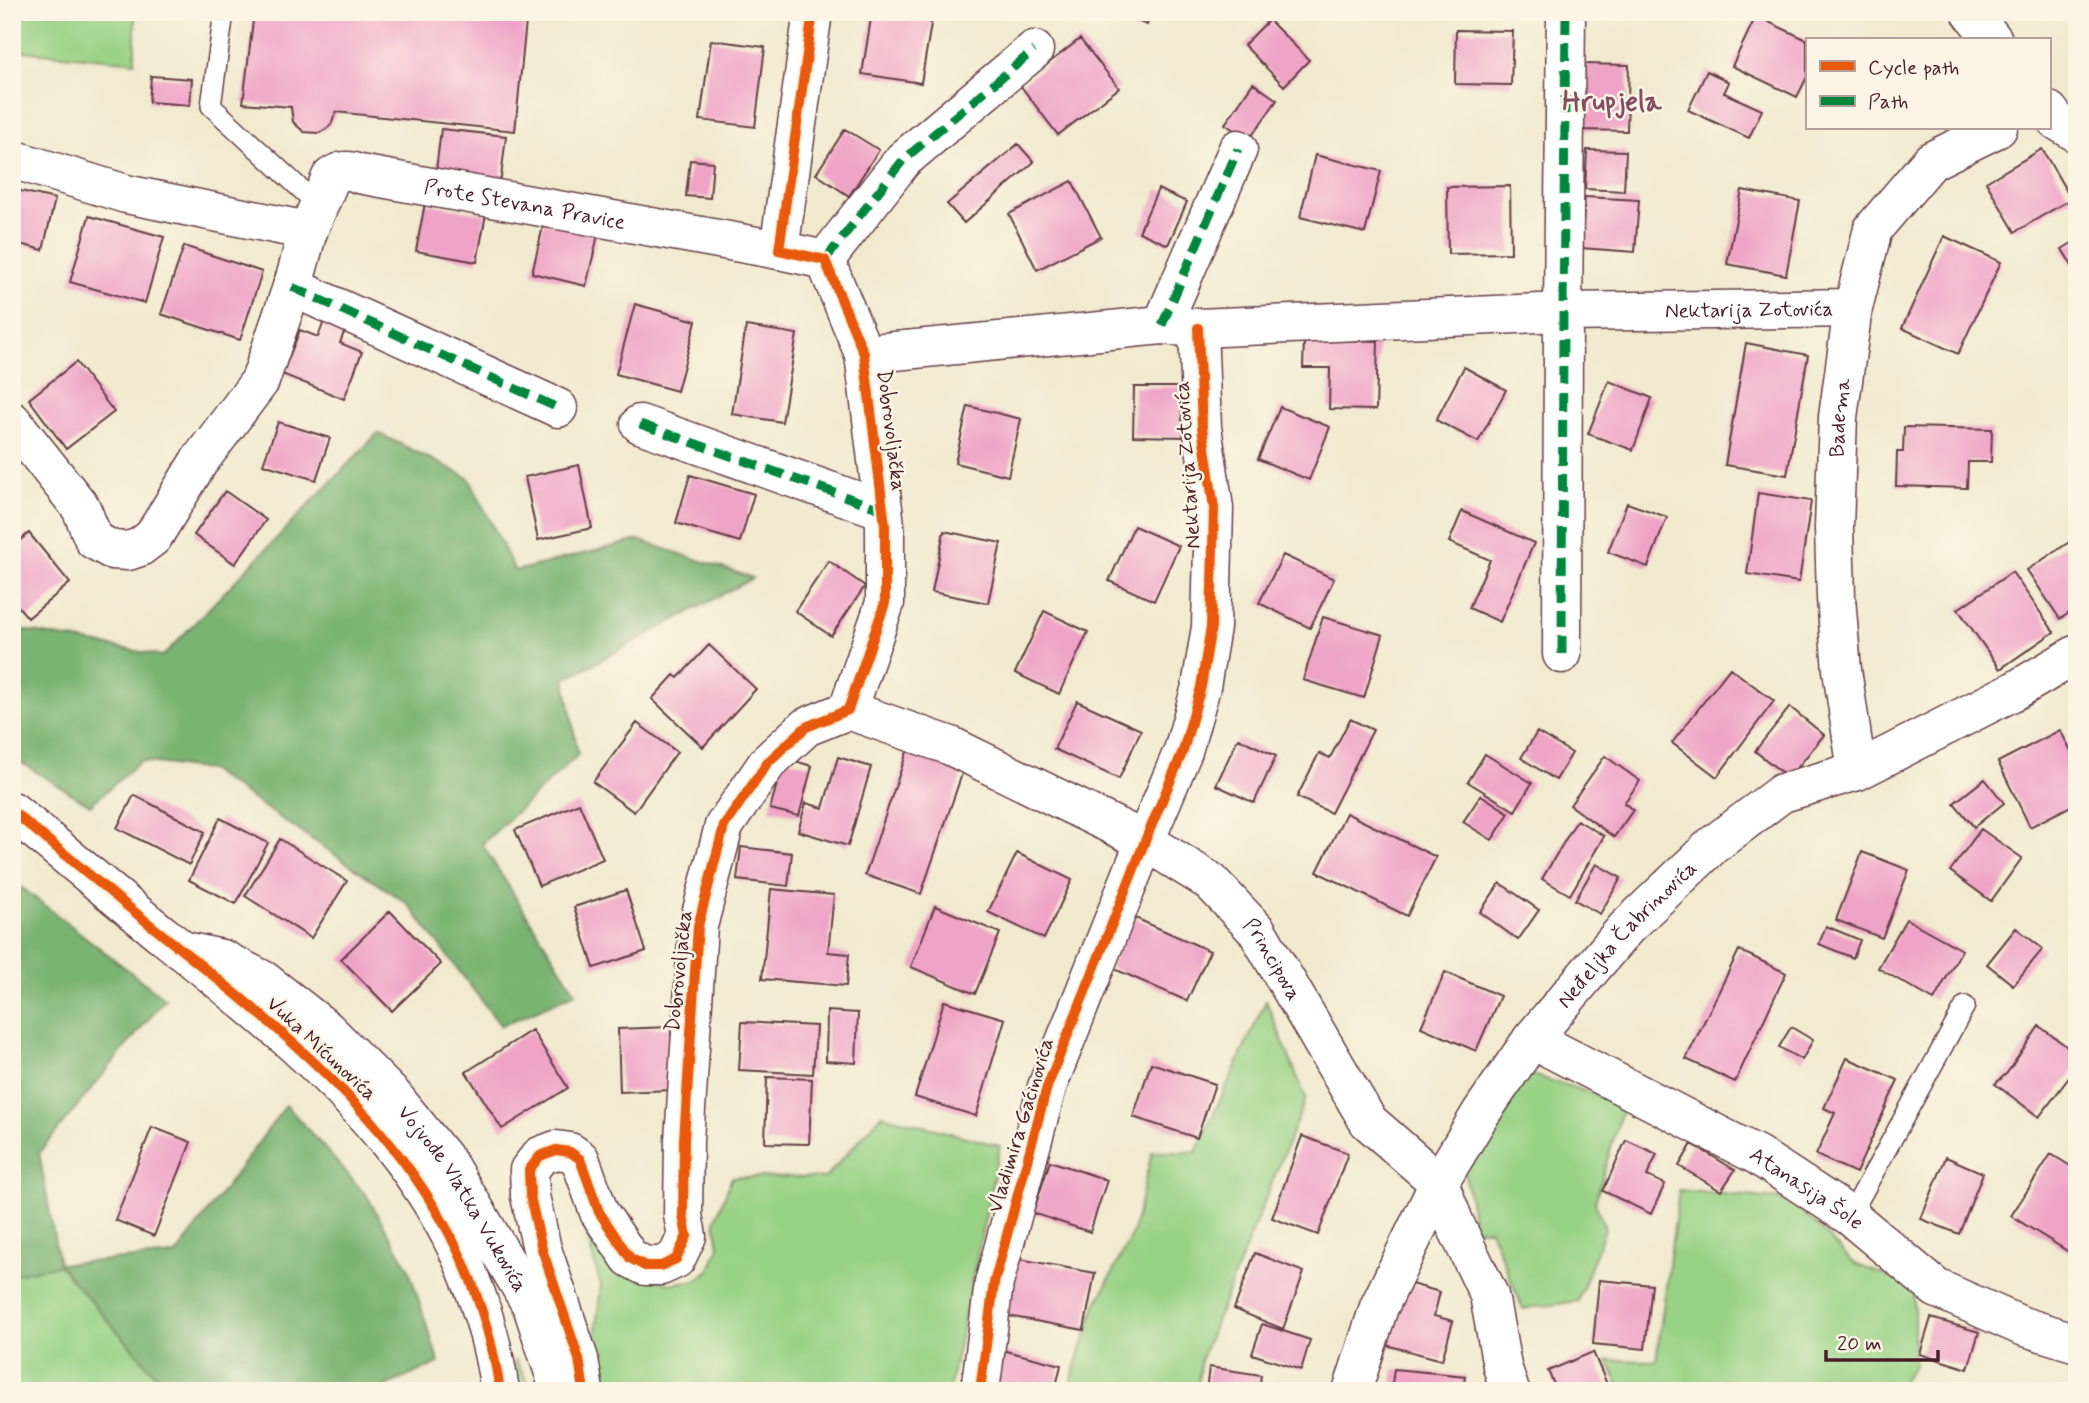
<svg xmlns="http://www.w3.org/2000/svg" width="2089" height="1403" viewBox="0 0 2089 1403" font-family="Mynerve,sans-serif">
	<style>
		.green { fill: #98d285; stroke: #717858; stroke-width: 2 }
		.forest { fill: #7ab472; stroke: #626a4e; stroke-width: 2 }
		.building { fill: #efa4c7 }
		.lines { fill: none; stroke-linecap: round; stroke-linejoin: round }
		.lane-casing { stroke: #633d44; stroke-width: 22 }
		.street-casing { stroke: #633d44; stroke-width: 41 }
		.primary-casing { stroke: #633d44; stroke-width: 41 }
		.lane { stroke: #fff; stroke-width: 19 }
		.street { stroke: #fff; stroke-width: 38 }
		.primary { stroke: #fff; stroke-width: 38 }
		.quiet { stroke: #00873e; stroke-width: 9; stroke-dasharray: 18 9; stroke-linecap: butt }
		.cycleway-casing { stroke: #fcf5e5; stroke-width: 15 }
		.cycleway { stroke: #e8590c; stroke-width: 10 }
		.labels { text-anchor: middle; stroke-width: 5; stroke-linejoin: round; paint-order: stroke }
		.street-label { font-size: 21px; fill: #4a1f2b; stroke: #fcf5e5 }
		.district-label { font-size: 28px; font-weight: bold; fill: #844e62; stroke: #fcf5e5 }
	</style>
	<rect width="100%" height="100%" fill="#fcf5e5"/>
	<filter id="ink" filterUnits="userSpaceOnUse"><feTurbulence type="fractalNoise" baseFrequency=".0143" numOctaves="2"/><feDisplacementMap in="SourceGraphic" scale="14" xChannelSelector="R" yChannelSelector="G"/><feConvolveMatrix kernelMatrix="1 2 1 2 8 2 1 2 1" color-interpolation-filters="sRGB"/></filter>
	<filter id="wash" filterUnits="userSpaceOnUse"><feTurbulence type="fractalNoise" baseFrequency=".00686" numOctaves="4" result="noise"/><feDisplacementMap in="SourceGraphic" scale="28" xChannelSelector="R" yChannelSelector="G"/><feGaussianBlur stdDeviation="1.57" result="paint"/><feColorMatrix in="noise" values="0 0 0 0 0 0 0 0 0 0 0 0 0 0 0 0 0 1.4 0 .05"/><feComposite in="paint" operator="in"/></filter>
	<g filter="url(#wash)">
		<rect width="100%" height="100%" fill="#f1eacf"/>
		<path class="green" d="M 12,12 L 135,12 L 135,62 L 12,50 Z
			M 1266,1001 L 1306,1098 L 1200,1361 L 1198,1391 L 1071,1391 L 1070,1384 L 1095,1307 L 1133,1232 L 1152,1152 L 1196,1152 Z
			M 1509,1068 L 1624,1103 L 1595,1202 L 1605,1229 L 1578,1301 L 1523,1309 L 1490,1229 L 1475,1229 L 1461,1151 Z
			M 882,1115 L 1000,1146 L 949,1391 L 777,1391 L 717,1388 L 716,1391 L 589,1391 L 601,1285 L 587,1237 L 651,1278 L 669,1284 L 697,1280 L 710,1269 L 719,1247 L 715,1221 L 732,1177 L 825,1178 Z
			M 1679,1190 L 1790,1200 L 1855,1264 L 1914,1286 L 1914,1365 L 1896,1391 L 1621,1391 L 1608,1360 L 1656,1361 Z
			M 59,1264 L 170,1391 L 12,1391 L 12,1275 Z
			M 515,1360 L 533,1391 L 514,1391 Z"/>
		<path class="forest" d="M 378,433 L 469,478 L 515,571 L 638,540 L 753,578 L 565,679 L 578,755 L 482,844 L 576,993 L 501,1026 L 408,904 L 209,770 L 141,761 L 90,805 L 12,757 L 12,628 L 163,656 Z
			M 12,880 L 165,999 L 39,1153 L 59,1264 L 176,1255 L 286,1105 L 367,1196 L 408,1267 L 439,1363 L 374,1391 L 170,1391 L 59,1265 L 12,1275 Z"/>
		<g id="blocks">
			<path class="building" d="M 254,12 L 527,12 L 515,131 L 336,112 L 331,125 L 325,130 L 318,133 L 304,132 L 293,122 L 291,107 L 243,103 Z
				M 872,12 L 933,12 L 921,83 L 862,74 Z
				M 1112,12 L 1151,12 L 1147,25 Z
				M 1756,16 L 1807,40 L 1807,77 L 1797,97 L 1732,66 Z
				M 1269,20 L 1309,60 L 1284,86 L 1244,45 Z
				M 1456,30 L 1513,31 L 1511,85 L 1455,84 Z
				M 1080,39 L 1119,88 L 1058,135 L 1020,85 Z
				M 711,40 L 765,47 L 755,127 L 700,120 Z
				M 1580,64 L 1629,65 L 1627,131 L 1578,130 Z
				M 1707,71 L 1729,82 L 1724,93 L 1762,110 L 1749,138 L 1688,110 Z
				M 151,76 L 192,79 L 190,105 L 149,102 Z
				M 1253,83 L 1277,100 L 1249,140 L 1225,124 Z
				M 441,129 L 506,136 L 500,186 L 435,179 Z
				M 845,129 L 879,150 L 849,196 L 816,174 Z
				M 1018,144 L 1034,162 L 964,223 L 947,204 Z
				M 2042,149 L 2071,199 L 2015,232 L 1986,182 Z
				M 1587,150 L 1626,151 L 1624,191 L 1585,189 Z
				M 1315,155 L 1381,171 L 1365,233 L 1300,217 Z
				M 690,160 L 713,162 L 710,198 L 686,196 Z
				M 1072,181 L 1101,237 L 1037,270 L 1009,214 Z
				M 1510,186 L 1511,253 L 1448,254 L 1447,187 Z
				M 12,189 L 55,199 L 43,250 L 12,242 Z
				M 1158,189 L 1187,202 L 1168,245 L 1139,232 Z
				M 1742,190 L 1800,201 L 1786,275 L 1727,264 Z
				M 1585,197 L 1639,200 L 1635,252 L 1581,248 Z
				M 425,203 L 486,214 L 477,262 L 416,251 Z
				M 89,216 L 164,237 L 145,303 L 70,282 Z
				M 544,222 L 598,235 L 586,286 L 532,273 Z
				M 1944,236 L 2001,262 L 1958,354 L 1902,328 Z
				M 2077,240 L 2077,274 L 2062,249 Z
				M 184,246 L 262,272 L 240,340 L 161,314 Z
				M 635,304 L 696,321 L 677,391 L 616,374 Z
				M 327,314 L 348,322 L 340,343 L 362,352 L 344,399 L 282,374 L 300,330 L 318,337 Z
				M 746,326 L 797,334 L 782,422 L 732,414 Z
				M 1304,339 L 1378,341 L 1376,410 L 1329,409 L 1330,368 L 1303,368 Z
				M 1746,343 L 1808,355 L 1787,475 L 1725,465 Z
				M 76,362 L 114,412 L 66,449 L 29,399 Z
				M 1464,367 L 1506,390 L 1478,442 L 1436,420 Z
				M 1609,381 L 1652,398 L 1633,450 L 1588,434 Z
				M 1134,387 L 1186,387 L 1185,437 L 1133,436 Z
				M 968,406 L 1021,419 L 1008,476 L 955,463 Z
				M 1280,407 L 1330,427 L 1309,480 L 1258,459 Z
				M 278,422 L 330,438 L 316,480 L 263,464 Z
				M 1904,427 L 1992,429 L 1991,462 L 1968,462 L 1967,488 L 1896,486 L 1897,452 L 1903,452 Z
				M 579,465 L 592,528 L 538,540 L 525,477 Z
				M 690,475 L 754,494 L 740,542 L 676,523 Z
				M 225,491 L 266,520 L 235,564 L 194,535 Z
				M 1758,493 L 1811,501 L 1799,582 L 1747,574 Z
				M 1627,503 L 1667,517 L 1648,567 L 1608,552 Z
				M 1462,511 L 1534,543 L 1500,622 L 1469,608 L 1490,560 L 1449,542 Z
				M 1134,526 L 1179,546 L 1154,601 L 1109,581 Z
				M 944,531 L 1001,543 L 988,603 L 932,592 Z
				M 29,533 L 70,583 L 28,618 L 12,599 L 12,547 Z
				M 2077,537 L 2077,608 L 2060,619 L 2027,570 Z
				M 1283,555 L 1334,579 L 1310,628 L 1259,603 Z
				M 829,561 L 865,586 L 831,636 L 795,611 Z
				M 2012,572 L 2054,632 L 2000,669 L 1958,609 Z
				M 1044,611 L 1088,632 L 1059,694 L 1015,673 Z
				M 1323,617 L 1383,635 L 1364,698 L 1303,680 Z
				M 709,645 L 756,689 L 703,747 L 652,699 L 674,675 L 678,678 Z
				M 1730,668 L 1774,701 L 1717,777 L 1672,743 Z
				M 1077,701 L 1141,730 L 1119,779 L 1054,749 Z
				M 1790,707 L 1824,735 L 1789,778 L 1755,751 Z
				M 1350,719 L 1373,730 L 1331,813 L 1297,797 L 1319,753 L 1330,758 Z
				M 637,723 L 677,752 L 634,812 L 593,782 Z
				M 2060,730 L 2077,762 L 2077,803 L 2030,827 L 1998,762 Z
				M 1537,732 L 1572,753 L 1556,780 L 1521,758 Z
				M 1238,738 L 1276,756 L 1254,803 L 1216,785 Z
				M 909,746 L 965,765 L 921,894 L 865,875 Z
				M 1485,754 L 1532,783 L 1515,811 L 1468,782 Z
				M 1605,756 L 1640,781 L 1624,803 L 1633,810 L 1614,837 L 1570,805 Z
				M 838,757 L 871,767 L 848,846 L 798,831 L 806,803 L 823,808 Z
				M 784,758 L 812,766 L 799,816 L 770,809 Z
				M 1985,779 L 2004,803 L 1974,827 L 1954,803 Z
				M 134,795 L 205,832 L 189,865 L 117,828 Z
				M 1481,795 L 1509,813 L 1492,840 L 1463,822 Z
				M 579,803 L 603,859 L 539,886 L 515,830 Z
				M 1346,813 L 1436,857 L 1407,916 L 1317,872 Z
				M 220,818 L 268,843 L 236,904 L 189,880 Z
				M 1577,820 L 1604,836 L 1570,895 L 1542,879 Z
				M 1981,829 L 2022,858 L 1991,901 L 1950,871 Z
				M 280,839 L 347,881 L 311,938 L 245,896 Z
				M 741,847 L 792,853 L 788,886 L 737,880 Z
				M 1862,852 L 1909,870 L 1882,938 L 1836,920 Z
				M 1017,853 L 1072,880 L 1044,939 L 988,912 Z
				M 1596,864 L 1621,878 L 1600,914 L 1575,900 Z
				M 1500,883 L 1539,910 L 1518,940 L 1480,912 Z
				M 771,889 L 834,895 L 828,952 L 849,954 L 846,986 L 762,979 Z
				M 626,890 L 646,951 L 594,968 L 574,907 Z
				M 935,906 L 1000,933 L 975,994 L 911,967 Z
				M 390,911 L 441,964 L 392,1011 L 341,959 Z
				M 1133,917 L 1210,951 L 1187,1001 L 1110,967 Z
				M 1906,919 L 1962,950 L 1934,1000 L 1878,968 Z
				M 1826,926 L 1860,940 L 1853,958 L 1819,944 Z
				M 2016,928 L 2043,949 L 2013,985 L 1987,964 Z
				M 1739,950 L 1786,973 L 1735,1082 L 1686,1059 Z
				M 1445,972 L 1500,996 L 1476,1051 L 1421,1027 Z
				M 944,1001 L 1005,1019 L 976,1116 L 915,1097 Z
				M 827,1011 L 858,1013 L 856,1063 L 826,1061 Z
				M 742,1022 L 816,1026 L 813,1074 L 739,1070 Z
				M 2039,1026 L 2077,1054 L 2077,1067 L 2039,1117 L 1995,1084 L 2007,1073 Z
				M 671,1027 L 673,1090 L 620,1092 L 618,1029 Z
				M 1791,1027 L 1813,1040 L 1802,1060 L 1779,1047 Z
				M 532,1030 L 568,1088 L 502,1129 L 466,1072 Z
				M 1847,1058 L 1898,1080 L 1856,1173 L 1816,1155 L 1835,1113 L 1824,1108 Z
				M 1151,1063 L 1215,1084 L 1197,1138 L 1133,1117 Z
				M 767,1077 L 812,1079 L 809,1144 L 765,1143 Z
				M 152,1127 L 191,1142 L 154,1236 L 115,1220 Z
				M 1302,1136 L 1348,1153 L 1318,1235 L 1272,1218 Z
				M 1626,1140 L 1657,1154 L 1647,1176 L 1665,1184 L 1651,1214 L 1603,1191 Z
				M 1692,1144 L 1735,1170 L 1721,1191 L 1679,1166 Z
				M 2051,1154 L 2077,1170 L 2077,1239 L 2069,1252 L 2011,1216 Z
				M 1946,1157 L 1983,1173 L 1959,1234 L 1921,1219 Z
				M 1050,1161 L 1107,1180 L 1090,1232 L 1033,1213 Z
				M 1255,1253 L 1304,1272 L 1283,1329 L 1234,1309 Z
				M 1014,1258 L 1095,1273 L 1084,1330 L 1003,1315 Z
				M 1599,1280 L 1652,1285 L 1645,1349 L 1593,1344 Z
				M 1400,1281 L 1440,1292 L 1434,1316 L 1453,1321 L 1442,1360 L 1382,1344 Z
				M 1931,1318 L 1979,1332 L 1968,1369 L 1920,1354 Z
				M 1262,1324 L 1310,1340 L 1301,1370 L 1252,1354 Z
				M 1002,1350 L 1061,1365 L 1055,1391 L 991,1391 Z
				M 1593,1352 L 1610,1391 L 1557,1391 L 1548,1371 Z
				M 1209,1367 L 1261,1375 L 1259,1391 L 1206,1391 Z
				M 1394,1369 L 1466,1376 L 1464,1391 L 1391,1391 Z"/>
		</g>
	</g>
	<g filter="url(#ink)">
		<use href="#blocks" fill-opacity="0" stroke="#633d44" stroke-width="2"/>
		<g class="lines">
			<g class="lane-casing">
				<path id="lane" d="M 224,12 L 211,106 L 318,205
					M 1850,1216 L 1965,1006"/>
			</g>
			<g class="street-casing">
				<g id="street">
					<path d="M 1971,12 L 1993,40"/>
					<path d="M 2049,111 L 2056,120 L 2077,133"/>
					<path id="s1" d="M 12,159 L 126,194 L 308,231 L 331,177 C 341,170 348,169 359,174 L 779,250"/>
					<path d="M 825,260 L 903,160 L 1034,50"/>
					<path d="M 292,287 L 558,408"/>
					<path d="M 1162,325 L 1238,149"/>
					<path id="s2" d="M 864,354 L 1162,325 L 1198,328 L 1563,312 L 1853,308"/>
					<path d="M 12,421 L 81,508 L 94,540 L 112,550 L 128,551 L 140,547 L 153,537 L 198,463 L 260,381 L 296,275 L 308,231"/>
					<path d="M 640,424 L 883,510"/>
					<path d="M 1562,654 L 1563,312 L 1566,12"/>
					<path id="s3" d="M 848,710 L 951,746 L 1145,841 L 1211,882 L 1257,931 L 1368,1121 L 1439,1183 L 1455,1224 L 1489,1295 L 1502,1366 L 1510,1391"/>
					<path id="s4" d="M 1857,771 L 1842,670 L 1836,598 L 1834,527 L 1838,417 L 1853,308 L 1873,229 L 1931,161 L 1998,128"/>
					<path id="s5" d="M 181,950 L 222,959 L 263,980 L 327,1030 L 393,1096 L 448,1164 L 532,1306 L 560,1391"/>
					<path id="s6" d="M 1532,1039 L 1757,1155 L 1850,1216 L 1936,1288 L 2022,1326 L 2077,1343"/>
					<path d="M 584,1391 L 579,1359 L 542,1249 L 530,1196 L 529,1170 L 540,1156 L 556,1150 L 570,1152 L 580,1159 L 599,1212 L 630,1258 L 645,1266 L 661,1266 L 676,1259 L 687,1236 L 683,1215 L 684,1140 L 698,926 L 724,826 L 768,762 L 806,727 L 848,710 L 885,603 L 885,525 L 864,354 L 825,260 L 779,250 L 813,12"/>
					<path d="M 980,1391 L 994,1283 L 1047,1087 L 1145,841 L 1183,751 L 1201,687 L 1211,627 L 1214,508 L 1202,427 L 1198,328"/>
					<path id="s7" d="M 1352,1391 L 1379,1307 L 1439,1183 L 1481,1113 L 1532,1039 L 1626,928 L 1713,845 L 1782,793 L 1857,771 L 2016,690 L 2077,654"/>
				</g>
			</g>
			<g class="primary-casing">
				<path id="primary" d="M 12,811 C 64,853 115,897 168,939 C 322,1062 470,1181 500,1391"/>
			</g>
			<use href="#lane" class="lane"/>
			<use href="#street" class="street"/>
			<use href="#primary" class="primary"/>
			<path class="quiet" d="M 825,260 L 903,160 L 1034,50
				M 292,287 L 558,408
				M 1162,325 L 1238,149
				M 640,424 L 883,510
				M 1562,654 L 1563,312 L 1566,12"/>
			<g class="cycleway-casing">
				<path id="cycleway" d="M 12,811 C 64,853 115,897 168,939 C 322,1062 470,1181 500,1391
					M 584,1391 L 579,1359 L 542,1249 L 530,1196 L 529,1170 L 540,1156 L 556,1150 L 570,1152 L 580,1159 L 599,1212 L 630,1258 L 645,1266 L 661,1266 L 676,1259 L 687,1236 L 683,1215 L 684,1140 L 698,926 L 724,826 L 768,762 L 806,727 L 848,710 L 885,603 L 885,525 L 864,354 L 825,260 L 779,250 L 813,12
					M 980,1391 L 994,1283 L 1047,1087 L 1145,841 L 1183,751 L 1201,687 L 1211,627 L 1214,508 L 1202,427 L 1198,328"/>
			</g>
			<use href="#cycleway" class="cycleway"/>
		</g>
	</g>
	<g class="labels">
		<g class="street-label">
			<text dy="7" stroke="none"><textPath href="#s1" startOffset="562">Prote Stevana Pravice</textPath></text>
			<text dy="7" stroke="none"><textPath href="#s2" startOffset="887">Nektarija Zotovića</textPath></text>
			<text dy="7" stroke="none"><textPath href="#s4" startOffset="355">Badema</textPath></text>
			<text transform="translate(892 430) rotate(83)" y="7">Dobrovoljačka</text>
			<text transform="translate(1187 465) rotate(-94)" y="7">Nektarija Zotovića</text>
			<text dy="7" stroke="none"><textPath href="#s7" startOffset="539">Neđeljka Čabrinovića</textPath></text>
			<text dy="7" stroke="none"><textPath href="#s3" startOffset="502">Principova</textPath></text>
			<text transform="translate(678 971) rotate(-84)" y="7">Dobrovoljačka</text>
			<text transform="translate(322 1048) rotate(43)" y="7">Vuka Mićunovića</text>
			<text transform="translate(1020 1125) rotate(-73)" y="7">Vladimira Gaćinovića</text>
			<text dy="7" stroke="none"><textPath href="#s6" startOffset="313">Atanasija Šole</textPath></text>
			<text dy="7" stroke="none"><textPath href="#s5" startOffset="387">Vojvode Vlatka Vukovića</textPath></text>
		</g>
		<g class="district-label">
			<text x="1612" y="110">Hrupjela</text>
		</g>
	</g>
	<rect width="2089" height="1403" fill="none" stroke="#fcf5e5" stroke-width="42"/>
	<rect x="1806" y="38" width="245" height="91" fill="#fcf5e5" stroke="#b59f9b" stroke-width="2"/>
	<rect x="1820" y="61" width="35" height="10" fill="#e8590c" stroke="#b59f9b" stroke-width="2"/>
	<text x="1868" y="74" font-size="21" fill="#4a1f2b">Cycle path</text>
	<rect x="1820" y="96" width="35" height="10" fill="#00873e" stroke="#b59f9b" stroke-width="2"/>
	<text x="1868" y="108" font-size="21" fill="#4a1f2b">Path</text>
	<path d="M1826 1350v10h112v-10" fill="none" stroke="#4a1f2b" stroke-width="3.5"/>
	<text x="1837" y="1350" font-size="21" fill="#4a1f2b" stroke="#fcf5e5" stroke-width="5" paint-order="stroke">20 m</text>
</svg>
